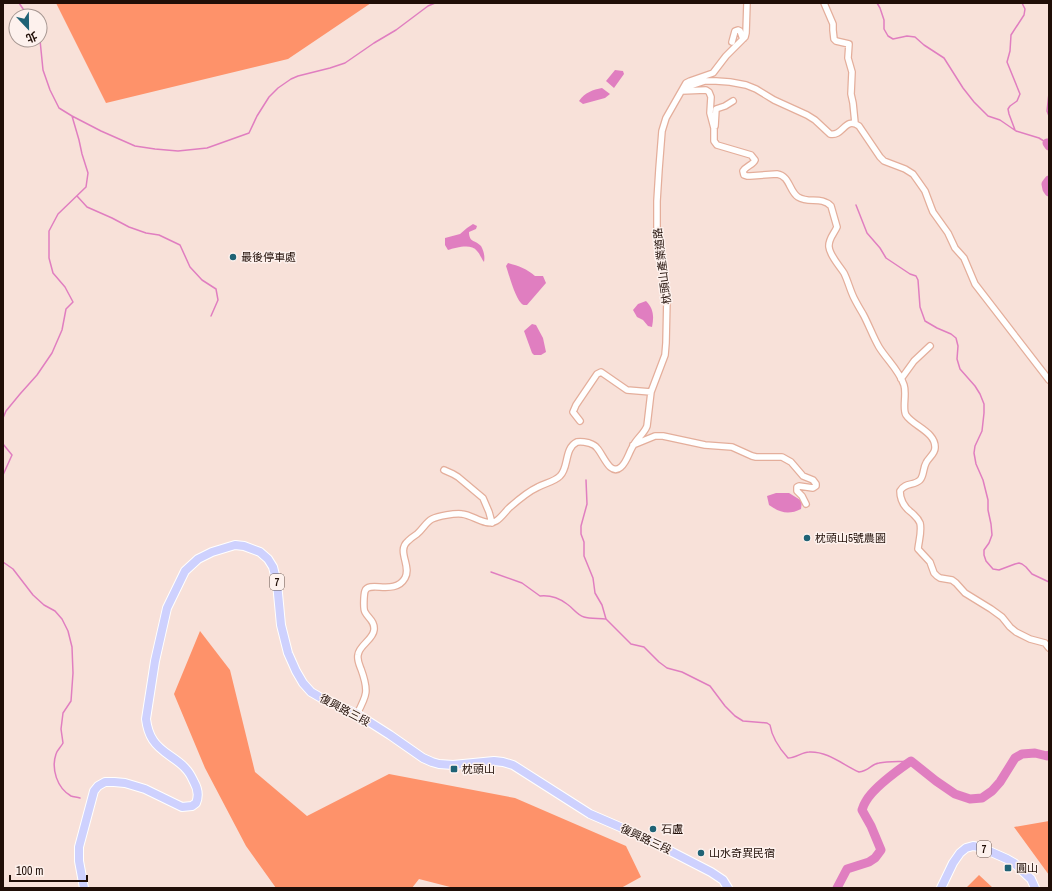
<svg xmlns="http://www.w3.org/2000/svg" width="1052" height="891" viewBox="0 0 1052 891" font-family="'Archivo Narrow','Noto Sans TC',sans-serif">
	<style>
		.green { fill: #fe926a }
		.water { fill: #e07ec0 }
		.lines { fill: none; stroke-linecap: round; stroke-linejoin: round }
		.stream { stroke: #e07ec0; stroke-width: 1.5 }
		.river { stroke: #e07ec0; stroke-width: 9 }
		.street-casing { stroke: #e4ae9b; stroke-width: 8 }
		.primary-casing { stroke: #fff; stroke-width: 10 }
		.street { stroke: #fff; stroke-width: 5.5 }
		.primary { stroke: #ced1fe; stroke-width: 8 }
		.poi-dot { fill: #1f6275; stroke: #fdf1ed; stroke-width: 1.5 }
		.labels { text-anchor: middle; stroke-width: 3; stroke-linejoin: round; paint-order: stroke }
		.shield { fill: #fdf1ed; stroke: #62524c; stroke-width: 1 }
		.shield-label { font-size: 10px; font-weight: bold; fill: #200e07 }
		.poi-label { font-size: 11px; fill: #200e07; stroke: #fdf1ed; text-anchor: start }
		.street-label { font-size: 11px; fill: #200e07; stroke: #fdf1ed }
	</style>
	<rect width="100%" height="100%" fill="#f8e1d9"/>
	<path class="green" d="M 56,3 L 371,3 L 288,59 L 106,103 Z
		M 200,631 L 230,670 L 255,772 L 307,816 L 389,774 L 515,798 L 626,846 L 641,877 L 621,888 L 454,888 L 419,879 L 412,888 L 276,888 L 246,846 L 205,768 L 174,694 Z
		M 1049,821 L 1049,875 L 1014,827 Z
		M 979,875 L 993,888 L 966,888 Z"/>
	<path class="water" d="M 615,70 L 623,71 L 624,74 L 614,88 L 606,81 Z
		M 602,88 L 610,94 L 605,98 L 583,104 L 579,101 C 585,92 593,90 602,88 Z
		M 473,224 L 477,226 L 476,229 L 469,232 C 469,243 476,240 481,246 C 484,251 485,257 484,262 C 481,258 480,254 477,251 C 471,243 456,248 448,250 L 445,245 L 445,238 L 460,234 L 467,228 Z
		M 508,263 C 519,266 527,269 535,276 L 543,276 L 546,283 L 527,305 C 523,305 523,305 521,303 C 515,297 509,275 506,266 Z
		M 646,301 C 654,309 654,317 652,327 L 648,326 L 643,320 L 637,317 L 633,310 L 638,304 Z
		M 532,324 L 536,325 L 543,338 L 546,352 L 541,355 L 534,355 L 532,353 L 524,331 Z
		M 776,493 L 789,493 L 802,501 L 801,509 C 789,515 780,513 769,505 L 767,496 Z"/>
	<g class="lines">
		<path class="stream" d="M 19,3 L 28,16
			M 877,3 L 880,8 L 884,20 L 884,29 L 888,36 L 893,39 L 907,36 L 915,37 L 924,45 L 944,58 L 963,88 L 974,102 L 988,116 L 1000,120 L 1016,131 L 1039,138 L 1047,143 L 1049,140
			M 1049,93 L 1047,111 L 1049,116
			M 72,116 L 101,131 L 135,146 L 155,149 L 178,151 L 207,148 L 249,133 L 257,116 L 269,97 L 278,88 L 291,79 L 298,76 L 330,68 L 345,63 L 374,43 L 396,30 L 428,6 L 435,3
			M 1015,130 L 1009,114 L 1008,109 L 1010,106 L 1017,101 L 1020,94 L 1007,62 L 1010,51 L 1011,35 L 1024,15 L 1025,9 L 1022,3
			M 77,196 L 87,207 L 112,218 L 129,227 L 146,233 L 159,235 L 180,245 L 190,267 L 202,280 L 216,289 L 218,300 L 211,316
			M 856,205 L 867,233 L 880,248 L 886,258 L 910,274 L 916,276 L 918,280 L 920,307 L 925,321 L 937,328 L 951,334 L 956,338 L 958,346 L 957,359 L 960,369 L 975,386 L 980,394 L 984,404 L 984,413 L 982,431 L 975,446 L 974,453 L 976,464 L 983,480 L 988,500 L 988,510 L 991,524 L 992,535 L 989,543 L 984,550 L 984,555 L 986,561 L 993,569 L 999,570 L 1015,564 L 1019,563 L 1022,564 L 1026,567 L 1032,574 L 1049,582
			M 3,418 L 6,411 L 20,394 L 37,375 L 52,353 L 62,330 L 66,309 L 73,302 L 65,287 L 53,273 L 49,258 L 49,231 L 58,214 L 86,187 L 88,173 L 82,154 L 79,140 L 72,116 L 59,108 L 50,90 L 43,70 L 40,40
			M 3,444 L 12,455 L 3,475
			M 586,480 L 587,504 L 581,526 L 581,534 L 584,542 L 584,556 L 593,578 L 595,593 L 602,605 L 606,619 L 631,644 L 644,647 L 659,662 L 667,668 L 682,672 L 710,686 L 725,706 L 735,716 L 743,721 L 767,723 L 770,725 C 772,738 779,748 788,758 C 796,758 802,752 809,752 C 828,751 843,765 859,772 C 869,771 871,764 879,763 C 889,761 901,762 911,761
			M 3,562 L 13,569 L 33,595 L 44,605 L 55,611 L 62,619 L 68,631 L 72,647 L 73,673 L 71,701 L 63,713 L 61,729 L 63,743 C 61,747 57,750 56,754 C 51,769 57,788 71,796 C 73,797 77,797 80,798
			M 491,572 L 522,583 L 540,596 C 550,595 559,598 567,604 C 573,608 577,615 584,617 C 590,619 600,618 606,619"/>
		<path class="river" d="M 1047,143 L 1049,146
			M 1049,180 L 1046,184 L 1047,189 L 1049,192
			M 837,888 L 847,869 L 869,862 L 875,858 L 881,850 L 871,826 L 862,810 C 863,807 864,804 866,801 C 874,787 898,770 911,761 L 936,781 L 955,794 L 970,799 L 982,798 L 992,791 L 1000,782 L 1015,758 L 1022,754 L 1035,753 L 1047,756 L 1049,755"/>
		<g class="street-casing">
			<path id="street" d="M 824,3 L 833,24 L 833,30 L 834,39 L 836,41 L 849,44 L 848,58 L 852,72 L 851,94 L 853,103 L 855,123
				M 732,42 L 735,31 L 738,30 L 740,31 L 743,39
				M 684,88 L 705,81 L 716,81 L 730,82 L 746,85 L 756,89 L 774,100 L 807,115 L 815,120 L 830,134 C 843,137 845,116 859,126 L 880,157 L 884,161 L 905,169 L 913,174 L 918,181 L 925,191 L 931,207 L 933,212 L 948,233 L 955,248 L 964,258 L 975,284 L 1049,380
				M 682,91 L 706,90 L 709,92 L 711,97 L 710,113 L 714,128 L 714,141 L 717,145 L 751,155 L 755,160 C 753,165 746,166 743,171 L 744,175 L 747,176 L 750,176 L 777,174 C 790,176 789,191 798,197 C 809,204 821,196 831,206 L 837,227 C 834,234 828,239 829,247 C 830,256 839,265 844,273 C 848,281 850,290 854,298 C 857,304 860,309 863,314 C 869,325 873,337 879,347 C 887,360 899,370 904,385 C 907,394 902,409 906,415 C 913,426 936,432 935,448 C 935,454 928,458 926,463 C 923,468 924,476 920,480 C 914,486 905,482 900,491 C 900,500 905,508 912,513 C 915,516 918,518 920,523 C 922,531 919,540 918,549 L 930,562 L 934,573 L 937,576 L 940,578 L 952,580 L 956,583 L 965,593 L 991,609 L 1002,617 L 1010,627 L 1016,632 L 1030,639 L 1045,643 L 1049,648
				M 715,126 L 716,109 L 725,106 L 733,101
				M 901,379 L 914,361 L 930,346
				M 580,421 L 573,412 L 576,405 L 597,374 L 601,372 L 627,390 L 651,392
				M 633,445 L 655,436 L 663,436 L 705,445 L 732,447 L 752,456 L 756,457 L 782,457 L 791,462 L 803,476 L 813,480 L 816,484 L 816,486 L 813,488 L 799,486 L 797,487 L 797,491 L 802,496 L 806,504
				M 444,470 L 453,474 L 458,477 L 483,498 L 489,512 L 492,523
				M 357,714 C 367,695 369,691 361,669 C 359,664 357,660 358,655 C 359,645 373,640 374,630 C 375,621 368,618 365,612 C 363,609 364,594 365,591 C 369,580 395,596 405,578 C 412,566 396,551 408,541 C 411,538 414,536 417,534 C 423,529 426,522 432,519 C 438,516 455,513 462,514 C 473,515 486,527 496,521 C 501,518 505,512 509,508 C 518,500 527,492 538,487 C 545,483 554,482 560,476 C 569,468 564,448 577,442 C 581,441 585,442 589,443 C 592,444 595,445 597,448 C 603,454 610,477 621,467 C 627,462 629,452 633,446 C 637,438 644,434 647,426 L 651,392 L 665,355 L 666,343 L 667,298 L 660,254 L 657,227 L 657,201 L 659,169 L 662,131 L 666,118 L 686,83 L 690,81 L 713,73 L 726,56 L 745,37 L 746,33 L 747,3"/>
		</g>
		<g class="primary-casing">
			<path id="primary" d="M 84,888 L 79,861 L 79,847 L 94,791 L 98,786 L 105,782 L 114,782 L 125,783 L 145,789 L 182,807 L 192,806 L 196,803 C 199,796 198,789 194,782 C 192,778 190,773 186,769 C 177,758 161,753 153,740 C 149,734 147,727 146,719 L 155,661 L 167,608 L 185,571 L 198,559 L 212,552 L 235,545 L 244,546 L 260,552 L 268,559 L 273,567 L 277,583 L 281,625 L 288,653 L 296,671 L 303,683 L 311,692 L 323,699 L 357,714 L 390,735 L 423,758 L 432,762 L 439,764 L 453,765 L 494,761 L 503,762 L 513,765 L 590,814 L 641,836 L 711,872 L 723,880 L 728,888
				M 941,888 L 953,863 L 960,853 L 966,848 L 973,846 L 980,847 L 1007,859 L 1014,863 L 1031,879 L 1035,888"/>
		</g>
		<use href="#street" class="street"/>
		<use href="#primary" class="primary"/>
	</g>
	<g class="poi-dot">
		<circle cx="233" cy="257" r="4"/>
		<circle cx="807" cy="538" r="4"/>
		<rect x="450" y="765" width="8" height="8" rx="2"/>
		<circle cx="653" cy="829" r="4"/>
		<circle cx="701" cy="853" r="4"/>
		<rect x="1004" y="864" width="8" height="8" rx="2"/>
	</g>
	<g class="labels">
		<g class="shield">
			<rect x="270" y="574" width="14" height="16" rx="3"/>
			<rect x="977" y="841" width="14" height="16" rx="3"/>
		</g>
		<g class="shield-label">
			<text x="277" y="586">7</text>
			<text x="984" y="853">7</text>
		</g>
		<g class="poi-label">
			<text x="241" y="261">最後停車處</text>
			<text x="815" y="542">枕頭山5號農園</text>
			<text x="462" y="773">枕頭山</text>
			<text x="661" y="833">石盧</text>
			<text x="709" y="857">山水奇異民宿</text>
			<text x="1016" y="872">圓山</text>
		</g>
		<g class="street-label">
			<text transform="translate(662 266) rotate(-97)" y="4">枕頭山產業道路</text>
			<text transform="translate(345 710) rotate(28)" y="4">復興路三段</text>
			<text transform="translate(646 839) rotate(25)" y="4">復興路三段</text>
		</g>
	</g>
	<rect width="1052" height="891" fill="none" stroke="#200e07" stroke-width="8"/>
	<g transform="translate(28 28) rotate(158)"><circle r="19" fill="#fdf1ed" stroke="#a59691"/>
	<path d="M0-3L7 15L0 10L-7 15Z" fill="#1f6275"/>
	<text y="-6" font-size="11" font-weight="bold" text-anchor="middle" fill="#200e07">北</text>
	</g>
	<path d="M10 875v6h77v-6" fill="none" stroke="#200e07" stroke-width="2"/>
	<text x="16" y="875" font-size="12" fill="#200e07" stroke="#fdf1ed" stroke-width="3" paint-order="stroke">100 m</text>
</svg>
